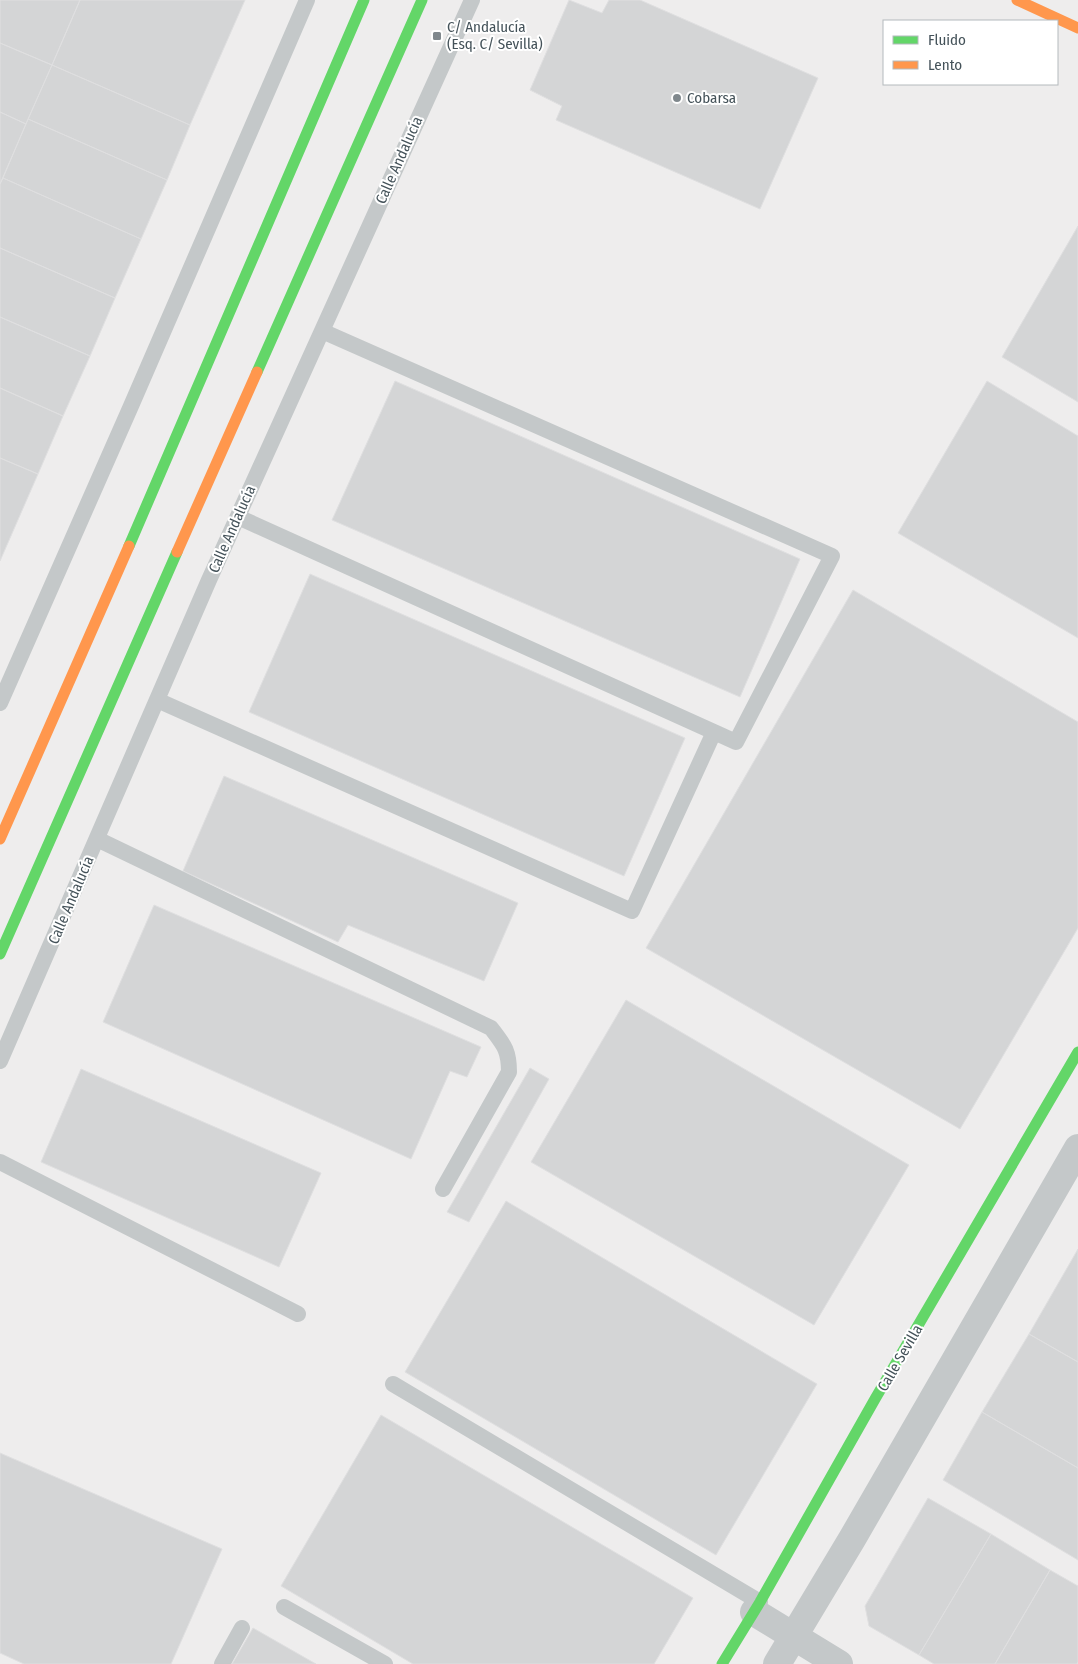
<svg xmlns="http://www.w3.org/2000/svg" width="1078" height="1664" viewBox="0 0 1078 1664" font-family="'Fira Sans Condensed',sans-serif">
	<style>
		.building { fill: #d4d5d6; stroke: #dfdfe0 }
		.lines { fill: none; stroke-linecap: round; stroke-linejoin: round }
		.lane { stroke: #c4c8c9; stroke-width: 16 }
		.street { stroke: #c4c8c9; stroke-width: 28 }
		.fast { stroke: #63d668; stroke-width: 11 }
		.slow { stroke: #ff974d; stroke-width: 11 }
		.poi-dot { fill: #80888d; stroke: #fff; stroke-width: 2 }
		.labels { text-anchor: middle; stroke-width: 4; stroke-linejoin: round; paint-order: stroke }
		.poi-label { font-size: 15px; fill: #445259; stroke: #fff; text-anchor: start }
		.street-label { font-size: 15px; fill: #445259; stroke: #fff }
	</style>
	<rect width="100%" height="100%" fill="#eeeded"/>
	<path class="building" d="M 0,0 L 80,0 L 52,65 L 0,43 Z
		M 80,0 L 245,0 L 190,125 L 52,65 Z
		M 569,0 L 602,13 L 609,0 L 640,0 L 818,78 L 760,209 L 556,120 L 562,106 L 530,90 Z
		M 0,43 L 52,65 L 26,124 L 0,112 Z
		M 52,65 L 190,125 L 167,180 L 28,119 Z
		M 0,112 L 26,124 L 0,184 Z
		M 28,119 L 167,180 L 141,239 L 3,178 Z
		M 3,178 L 141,239 L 115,298 L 0,248 L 0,184 Z
		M 1078,226 L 1078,402 L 1002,357 Z
		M 0,248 L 115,298 L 90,356 L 0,317 Z
		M 0,317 L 90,356 L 63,416 L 0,388 Z
		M 395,381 L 800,559 L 740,697 L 332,520 Z
		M 987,381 L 1078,436 L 1078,638 L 898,533 Z
		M 0,388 L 63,416 L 38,474 L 0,458 Z
		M 0,458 L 38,474 L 0,561 Z
		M 310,574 L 685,738 L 624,876 L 249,712 Z
		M 853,590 L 1078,722 L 1078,928 L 960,1129 L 646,948 Z
		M 224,776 L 518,903 L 484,981 L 348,925 L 338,942 L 183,871 Z
		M 154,905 L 481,1047 L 467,1077 L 450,1071 L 411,1159 L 103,1022 Z
		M 626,1000 L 909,1165 L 814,1325 L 531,1162 Z
		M 530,1068 L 549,1079 L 469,1222 L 447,1212 Z
		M 81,1069 L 321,1173 L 279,1267 L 41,1162 Z
		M 506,1201 L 817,1384 L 716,1555 L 405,1372 Z
		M 1078,1249 L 1078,1362 L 1029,1334 Z
		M 1029,1334 L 1078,1362 L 1078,1468 L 982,1412 Z
		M 982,1412 L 1078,1468 L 1078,1560 L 943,1480 Z
		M 381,1415 L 693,1598 L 654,1664 L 413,1664 L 281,1586 Z
		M 0,1453 L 222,1549 L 171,1664 L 24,1664 L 0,1653 Z
		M 928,1498 L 991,1534 L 919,1655 L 869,1626 L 865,1606 Z
		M 991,1534 L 1050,1570 L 995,1664 L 934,1664 L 919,1655 Z
		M 1050,1570 L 1078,1586 L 1078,1662 L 1077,1664 L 995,1664 Z
		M 253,1628 L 316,1664 L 232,1664 Z"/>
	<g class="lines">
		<path class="lane" d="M 322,331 L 832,556 L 736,742 L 714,732
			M 157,700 L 632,911 L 714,732 L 238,517
			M 0,703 L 131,406 L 307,0
			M 97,839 L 491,1028 C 504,1045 509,1050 509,1072 L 443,1189
			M 0,1061 L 209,580 L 472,0
			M 0,1162 L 298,1314
			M 393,1384 L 760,1602
			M 284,1607 L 385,1664
			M 222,1664 L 242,1628"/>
		<path class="street" d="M 754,1612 L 839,1664
			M 777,1664 L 852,1539 L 1078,1148"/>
		<path class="fast" d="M 257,372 L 422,0
			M 129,546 L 364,0
			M 0,954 L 177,552
			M 722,1664 L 760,1602 L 875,1399 L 1078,1052"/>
		<path class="slow" d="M 1017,0 L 1078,28
			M 177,552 L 257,372
			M 0,839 L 129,546"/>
	</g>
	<g class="poi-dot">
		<rect x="432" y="31" width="10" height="10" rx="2.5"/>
		<circle cx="677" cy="98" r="5"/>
	</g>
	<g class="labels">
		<g class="poi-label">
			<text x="447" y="32">C/ Andalucía<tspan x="447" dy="17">(Esq. C/ Sevilla)</tspan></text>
			<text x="687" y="103">Cobarsa</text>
		</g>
		<g class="street-label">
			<text transform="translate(399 160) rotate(-66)" y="5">Calle Andalucía</text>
			<text transform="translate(232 529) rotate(-66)" y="5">Calle Andalucía</text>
			<text transform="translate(71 900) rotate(-67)" y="5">Calle Andalucía</text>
			<text transform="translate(900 1358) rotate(-60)" y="5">Calle Sevilla</text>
		</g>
	</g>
	<rect x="883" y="20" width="175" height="65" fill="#ffffff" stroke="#b4babd"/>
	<rect x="893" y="36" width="25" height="8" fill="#63d668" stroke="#b4babd"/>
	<text x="928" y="45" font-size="15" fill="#445259">Fluido</text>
	<rect x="893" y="61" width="25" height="8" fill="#ff974d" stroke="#b4babd"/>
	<text x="928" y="70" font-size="15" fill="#445259">Lento</text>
</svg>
